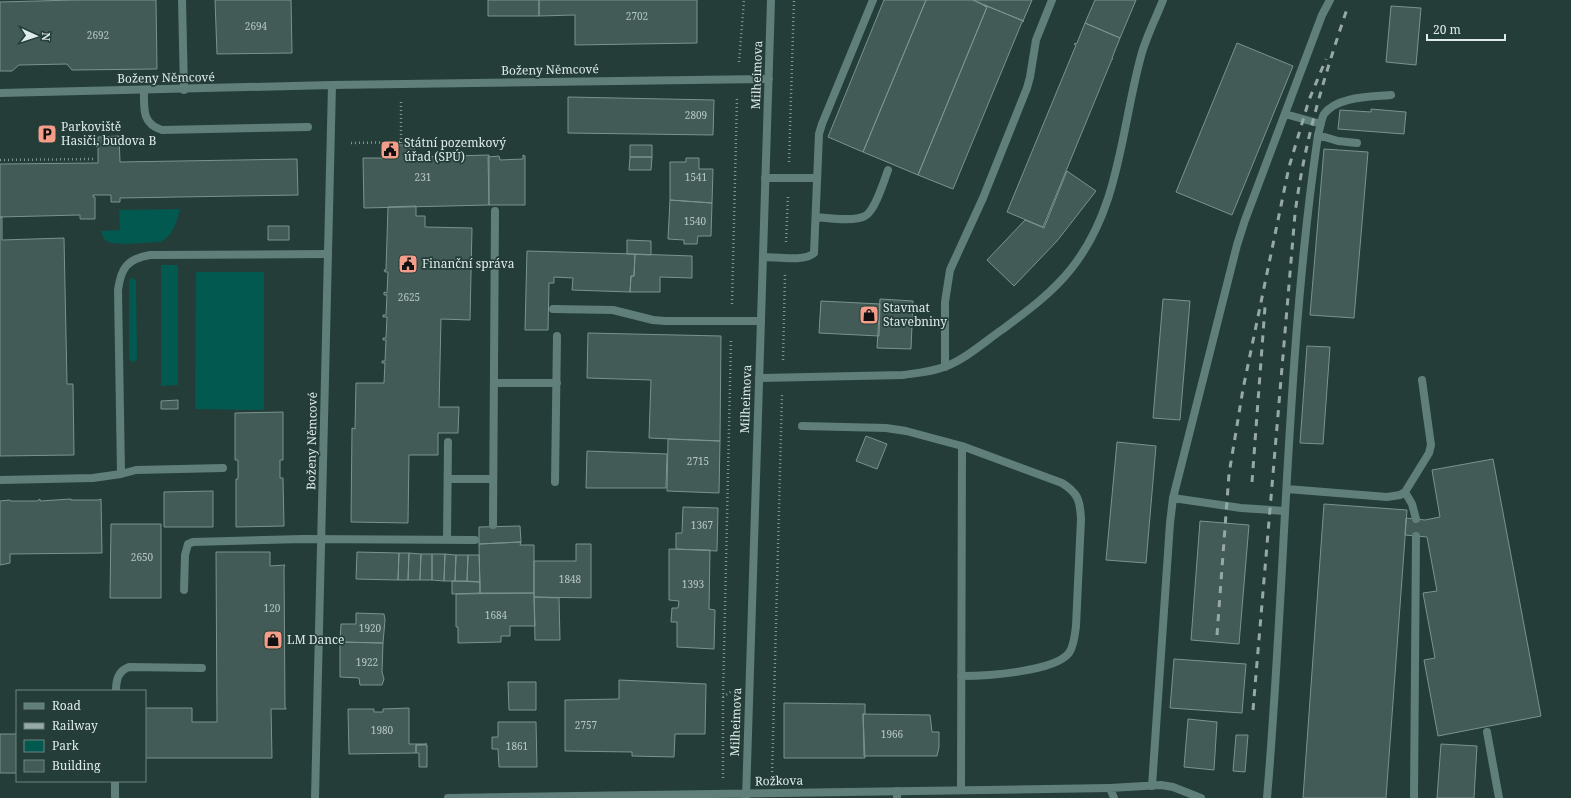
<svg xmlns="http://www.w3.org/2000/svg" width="1571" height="798" viewBox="0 0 1571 798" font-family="'Noto Serif',serif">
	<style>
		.green { fill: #025950 }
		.building { fill: #435b57; stroke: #79938e }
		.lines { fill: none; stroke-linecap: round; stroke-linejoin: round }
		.path { stroke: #819490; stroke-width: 2.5; stroke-dasharray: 1 3; stroke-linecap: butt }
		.lane { stroke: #607f7a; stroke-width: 8 }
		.street { stroke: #607f7a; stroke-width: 8 }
		.rail { stroke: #97a9a6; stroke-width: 3; stroke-dasharray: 7 7; stroke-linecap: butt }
		.labels { text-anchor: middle; stroke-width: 3.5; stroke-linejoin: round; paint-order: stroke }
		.number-label { font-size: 10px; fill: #b7c8c4 }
		.street-label { font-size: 12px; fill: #deece9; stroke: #253d39 }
		.poi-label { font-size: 12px; fill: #deece9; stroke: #253d39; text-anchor: start }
	</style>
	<rect width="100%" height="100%" fill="#253d39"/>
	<path class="green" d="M 180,209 C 176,223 174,234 161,242 C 150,242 117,246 109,242 C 104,240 102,236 101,231 L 120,230 L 119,210 Z
		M 161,265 L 178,265 L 178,385 L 161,386 Z
		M 196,272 L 264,272 L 264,410 L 195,409 Z
		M 132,278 L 136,280 L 137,359 L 134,362 L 131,361 L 129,358 L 129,280 Z"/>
	<path class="building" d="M 75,0 L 156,0 L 157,69 L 72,70 L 67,64 L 19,65 L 12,71 L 0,71 L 0,2 Z
		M 215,0 L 291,0 L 292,53 L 217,54 Z
		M 488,0 L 539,0 L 539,16 L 488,16 Z
		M 539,0 L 697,0 L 697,43 L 575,45 L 575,15 L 539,16 Z
		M 884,0 L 926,0 L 863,152 L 828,137 Z
		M 926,0 L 973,0 L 987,7 L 918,175 L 863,152 Z
		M 973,0 L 1032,0 L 1023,21 Z
		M 1095,0 L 1136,0 L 1120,38 L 1085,23 Z
		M 984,5 L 1024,21 L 1022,22 L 953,189 L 918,175 L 987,7 L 984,6 Z
		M 1391,6 L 1421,8 L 1416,65 L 1386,62 Z
		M 1085,23 L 1120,38 L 1112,58 L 1113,59 L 1112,59 L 1043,227 L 1007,212 L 1076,45 L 1074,44 L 1077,43 Z
		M 1237,43 L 1293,66 L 1232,215 L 1176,192 Z
		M 568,97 L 714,100 L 713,135 L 568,133 Z
		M 1371,109 L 1406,112 L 1404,134 L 1338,129 L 1340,110 L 1371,112 Z
		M 119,136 L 120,162 L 297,159 L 298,195 L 120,198 L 120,202 L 111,202 L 111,195 L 93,195 L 93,197 L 95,197 L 95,219 L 80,219 L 80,215 L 0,217 L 0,164 L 98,163 L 98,137 Z
		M 389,145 L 414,145 L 415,157 L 489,155 L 489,205 L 364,208 L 363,158 L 389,158 Z
		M 630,145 L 652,145 L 652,157 L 630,157 Z
		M 1324,149 L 1368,152 L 1354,318 L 1310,315 Z
		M 523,155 L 525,156 L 525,205 L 489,205 L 488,157 L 499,156 L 500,160 L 523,159 Z
		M 630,157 L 652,157 L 651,170 L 629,170 Z
		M 686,158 L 699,158 L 699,169 L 713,169 L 712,203 L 670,200 L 670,162 L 686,162 Z
		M 1067,171 L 1096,191 L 1057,241 L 1014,286 L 987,260 L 1025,220 L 1044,228 Z
		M 670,200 L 712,203 L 711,236 L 698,236 L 697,244 L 684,244 L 684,240 L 668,239 Z
		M 416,206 L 416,216 L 425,216 L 425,227 L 472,228 L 470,320 L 441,319 L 439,407 L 459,407 L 458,433 L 438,433 L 438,455 L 409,455 L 408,523 L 351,522 L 352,428 L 355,429 L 356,383 L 384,383 L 385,363 L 382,363 L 382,361 L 385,361 L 386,340 L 383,340 L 383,338 L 386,338 L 387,317 L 383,317 L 383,315 L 386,315 L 387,295 L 384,295 L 384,292 L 387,293 L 388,272 L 385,272 L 384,270 L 386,270 L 388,207 Z
		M 0,217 L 2,217 L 2,240 L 64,238 L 67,384 L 73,384 L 74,455 L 0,456 Z
		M 268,226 L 289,226 L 289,240 L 268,240 Z
		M 627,240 L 651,241 L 651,255 L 627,254 Z
		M 527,251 L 635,254 L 634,276 L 631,276 L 630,292 L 572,290 L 573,278 L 554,277 L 554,283 L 549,283 L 548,330 L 525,330 Z
		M 635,254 L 692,256 L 692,278 L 660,277 L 660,292 L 630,292 L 631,276 L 634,276 Z
		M 880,299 L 913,301 L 911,349 L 877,348 Z
		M 1163,299 L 1190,301 L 1180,420 L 1153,418 Z
		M 821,301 L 880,304 L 879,336 L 819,333 Z
		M 588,333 L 721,336 L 720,441 L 649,438 L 651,380 L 587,378 Z
		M 1307,346 L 1330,347 L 1323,444 L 1300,443 Z
		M 178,400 L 178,409 L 161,409 L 161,401 Z
		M 283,412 L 283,460 L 280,460 L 280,478 L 283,478 L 284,526 L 236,527 L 236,479 L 238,479 L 238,460 L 235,460 L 235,413 Z
		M 866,436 L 887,444 L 877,469 L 856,461 Z
		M 668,439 L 720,441 L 719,493 L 667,491 Z
		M 1117,442 L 1156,446 L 1146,563 L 1106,560 Z
		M 587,451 L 667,454 L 666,488 L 586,488 Z
		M 1493,459 L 1541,716 L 1438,736 L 1424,660 L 1435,658 L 1423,593 L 1437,591 L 1427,537 L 1405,535 L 1406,518 L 1425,520 L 1440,517 L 1432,470 Z
		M 213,491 L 213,527 L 164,527 L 164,492 Z
		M 40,499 L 40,501 L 71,499 L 71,500 L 98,500 L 101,499 L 102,553 L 10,554 L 10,563 L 0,565 L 0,501 L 10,500 L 10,501 L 37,501 Z
		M 1324,504 L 1407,510 L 1386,798 L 1303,798 Z
		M 683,507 L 718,508 L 717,551 L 676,549 L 676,533 L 682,533 Z
		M 1200,521 L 1249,525 L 1239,644 L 1191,640 Z
		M 111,524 L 161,524 L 161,598 L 110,598 Z
		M 520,526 L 521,542 L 479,544 L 479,527 Z
		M 521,542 L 520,545 L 534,545 L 534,593 L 480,593 L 479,544 Z
		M 576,544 L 591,544 L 591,598 L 534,597 L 534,561 L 576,561 Z
		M 669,549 L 710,550 L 709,609 L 715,610 L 714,649 L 677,647 L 677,622 L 671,622 L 672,608 L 678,608 L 679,601 L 669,600 Z
		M 216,552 L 270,552 L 270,566 L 285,565 L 284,567 L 285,708 L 286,708 L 286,709 L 271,709 L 272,758 L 145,758 L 145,708 L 192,708 L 192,722 L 217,722 Z
		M 357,552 L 399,553 L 398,580 L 356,579 Z
		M 399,553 L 409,553 L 408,580 L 398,580 Z
		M 409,553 L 421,554 L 420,580 L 408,580 Z
		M 421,554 L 432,554 L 432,580 L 420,580 Z
		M 432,554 L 445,554 L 444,581 L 432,580 Z
		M 445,554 L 456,555 L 455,581 L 444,581 Z
		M 456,555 L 468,555 L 467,581 L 455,581 Z
		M 468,555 L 479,555 L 480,582 L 467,581 Z
		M 452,581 L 480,582 L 480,593 L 452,594 Z
		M 534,593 L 535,626 L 510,626 L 510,636 L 501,636 L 501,642 L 458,643 L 458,627 L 456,627 L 456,594 Z
		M 534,597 L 559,598 L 560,640 L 535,640 Z
		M 356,613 L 384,614 L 385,620 L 383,643 L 340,642 L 341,624 L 356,624 Z
		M 340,642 L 383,643 L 382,672 L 384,679 L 382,685 L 360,685 L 359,678 L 340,677 Z
		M 1174,659 L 1246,664 L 1242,713 L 1170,708 Z
		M 619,680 L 706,684 L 705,734 L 675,734 L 674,757 L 632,756 L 632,752 L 565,751 L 565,700 L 619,699 Z
		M 508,682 L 536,682 L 536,710 L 509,710 Z
		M 784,703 L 865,704 L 865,714 L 863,714 L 865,758 L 784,758 Z
		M 409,708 L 409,744 L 427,744 L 416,745 L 416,753 L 349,754 L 348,709 L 374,709 L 374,712 L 383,712 L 383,709 Z
		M 863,714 L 930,715 L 932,732 L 939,732 L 939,747 L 937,756 L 864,756 Z
		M 1188,719 L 1217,722 L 1214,770 L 1184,767 Z
		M 498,722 L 536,722 L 537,767 L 499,767 L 498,749 L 492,749 L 492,737 L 498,737 Z
		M 0,734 L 17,734 L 17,773 L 0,773 Z
		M 1236,735 L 1248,735 L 1245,772 L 1233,771 Z
		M 1441,744 L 1477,746 L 1474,798 L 1437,798 Z
		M 416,745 L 427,745 L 427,767 L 419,767 L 419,753 L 416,753 Z"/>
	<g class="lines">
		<path class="path" d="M 739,62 L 744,0
			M 401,102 L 401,145
			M 351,143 L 401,142
			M 0,160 L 95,159
			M 789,162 L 794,0
			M 786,242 L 788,195
			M 732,304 L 737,97
			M 783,360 L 785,275
			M 723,697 L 732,691
			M 772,776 L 782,395
			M 723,778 L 723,698 L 731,339"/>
		<path class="lane" d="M 182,0 L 184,90
			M 144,91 C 144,109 142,124 162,130 L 308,127
			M 1285,114 L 1321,124
			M 1318,135 C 1320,128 1321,120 1324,114 C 1337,96 1371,97 1391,95
			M 765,178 L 817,178
			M 816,217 C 829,218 854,222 865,216 C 875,211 884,181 888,170
			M 763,257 C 776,257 805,262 814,253 L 819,134 L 822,124 L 873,0
			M 553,309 L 613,310 L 653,320 L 665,321 L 761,321
			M 945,367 L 945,302 L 950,270 L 983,198 L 1027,88 L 1030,77 L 1036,40 L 1052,0
			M 759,378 L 903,375 C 917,373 931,372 944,367 C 966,359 984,342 1003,329 C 1026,312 1052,293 1071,269 C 1120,208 1121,129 1141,56 C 1146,37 1156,18 1163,0
			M 494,383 L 557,383
			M 802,426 L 886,428 L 906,431 L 962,446
			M 121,474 L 118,290 C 121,268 127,259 150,255 L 328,254
			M 448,479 L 493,479
			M 0,480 L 93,478 L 121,474 L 136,470 L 223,468
			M 555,482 L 557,336
			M 1287,489 L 1387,497 L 1400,495 L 1405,492 L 1429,453 L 1431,445 L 1422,380
			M 1405,492 L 1412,504 L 1416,519
			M 1173,498 L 1241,508 L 1285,511
			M 493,525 L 495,211
			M 447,540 L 448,442
			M 184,590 L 185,555 L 188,544 L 193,542 L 303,539 L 475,540
			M 116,691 C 116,680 118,671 129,667 L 202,668
			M 1487,732 L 1499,798
			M 1152,786 L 1170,523 L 1173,498 L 1237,245 L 1245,220 L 1322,15 L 1330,0
			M 961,790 L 962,446 L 1062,483 C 1078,493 1080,500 1081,519 L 1076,626 C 1075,634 1074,646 1069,653 C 1054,672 985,676 961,676
			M 897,791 L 897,798
			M 115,798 L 115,781
			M 1114,798 L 1110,788 L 1161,785 L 1173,787 L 1201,798
			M 1267,798 C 1286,577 1286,354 1318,135 L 1338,141 L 1357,143
			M 1414,798 L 1416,536"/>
		<path class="street" d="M 0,93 L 332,85 L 769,79
			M 315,798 L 332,85
			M 448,798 L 1110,788
			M 746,798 L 771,0"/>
		<path class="rail" d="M 1252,482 L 1265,307
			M 1217,635 L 1229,474 L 1243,389 L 1289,167 L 1309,100 L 1326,59
			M 1253,710 L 1295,214 C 1304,142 1325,74 1348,6"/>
	</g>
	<defs>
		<g id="parking-square" transform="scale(1)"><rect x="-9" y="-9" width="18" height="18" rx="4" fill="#f49e8a" stroke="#253d39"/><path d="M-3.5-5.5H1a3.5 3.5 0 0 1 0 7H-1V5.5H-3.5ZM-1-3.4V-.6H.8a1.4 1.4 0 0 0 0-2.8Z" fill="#111"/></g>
		<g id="civic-square" transform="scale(1)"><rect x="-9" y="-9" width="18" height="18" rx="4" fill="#f49e8a" stroke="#253d39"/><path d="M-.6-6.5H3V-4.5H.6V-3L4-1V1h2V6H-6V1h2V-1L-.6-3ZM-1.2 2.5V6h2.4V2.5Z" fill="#111"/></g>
		<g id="shop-square" transform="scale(1)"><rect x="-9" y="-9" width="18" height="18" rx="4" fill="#f49e8a" stroke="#253d39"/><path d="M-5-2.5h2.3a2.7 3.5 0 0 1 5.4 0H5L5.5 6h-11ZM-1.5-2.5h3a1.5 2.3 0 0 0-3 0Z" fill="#111"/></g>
	</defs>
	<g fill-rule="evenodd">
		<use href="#parking-square" x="47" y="134"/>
		<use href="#civic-square" x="390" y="150"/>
		<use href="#civic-square" x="408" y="264"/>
		<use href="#shop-square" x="869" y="315"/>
		<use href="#shop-square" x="273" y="640"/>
	</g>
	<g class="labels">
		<g class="number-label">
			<text x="637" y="20">2702</text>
			<text x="256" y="30">2694</text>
			<text x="98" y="39">2692</text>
			<text x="696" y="119">2809</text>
			<text x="423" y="181">231</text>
			<text x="696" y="181">1541</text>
			<text x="695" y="225">1540</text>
			<text x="409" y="301">2625</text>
			<text x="698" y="465">2715</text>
			<text x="702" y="529">1367</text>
			<text x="142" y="561">2650</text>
			<text x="570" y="583">1848</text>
			<text x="693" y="588">1393</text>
			<text x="272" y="612">120</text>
			<text x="496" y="619">1684</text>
			<text x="370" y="632">1920</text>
			<text x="367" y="666">1922</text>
			<text x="586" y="729">2757</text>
			<text x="382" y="734">1980</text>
			<text x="892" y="738">1966</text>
			<text x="517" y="750">1861</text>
		</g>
		<g class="street-label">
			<text transform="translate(550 70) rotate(-1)" y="4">Boženy Němcové</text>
			<text transform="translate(757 75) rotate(-88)" y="4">Milheimova</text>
			<text transform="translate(166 78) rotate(-1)" y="4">Boženy Němcové</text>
			<text transform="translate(746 399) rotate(-88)" y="4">Milheimova</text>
			<text transform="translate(312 441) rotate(-89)" y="4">Boženy Němcové</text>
			<text transform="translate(736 722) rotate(-88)" y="4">Milheimova</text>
			<text transform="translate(779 781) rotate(-1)" y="4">Rožkova</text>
		</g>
		<g class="poi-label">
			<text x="61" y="131">Parkoviště<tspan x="61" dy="14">Hasiči, budova B</tspan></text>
			<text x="404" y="147">Státní pozemkový<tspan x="404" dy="14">úřad (SPÚ)</tspan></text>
			<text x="422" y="268">Finanční správa</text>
			<text x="883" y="312">Stavmat<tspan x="883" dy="14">Stavebniny</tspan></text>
			<text x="287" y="644">LM Dance</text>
		</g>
	</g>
	<rect x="16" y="690" width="130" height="92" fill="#253d39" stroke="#6f837f"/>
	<rect x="24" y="703" width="20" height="6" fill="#607f7a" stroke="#6f837f"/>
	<text x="52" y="710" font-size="12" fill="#deece9">Road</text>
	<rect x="24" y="723" width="20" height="6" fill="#97a9a6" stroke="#6f837f"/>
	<text x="52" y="730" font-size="12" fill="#deece9">Railway</text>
	<rect x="24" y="740" width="20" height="12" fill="#025950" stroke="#6f837f"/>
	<text x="52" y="750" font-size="12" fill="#deece9">Park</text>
	<rect x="24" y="760" width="20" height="12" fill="#435b57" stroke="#6f837f"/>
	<text x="52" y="770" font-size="12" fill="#deece9">Building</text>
	<g transform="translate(36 36) rotate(93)" stroke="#253d39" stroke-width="3" paint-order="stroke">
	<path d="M0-3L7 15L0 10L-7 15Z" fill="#deece9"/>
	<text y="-6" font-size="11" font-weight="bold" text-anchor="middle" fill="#deece9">N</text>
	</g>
	<path d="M1427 34v6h78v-6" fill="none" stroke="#deece9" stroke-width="2"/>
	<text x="1433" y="34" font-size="12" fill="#deece9" stroke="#253d39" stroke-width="3" paint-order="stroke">20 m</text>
</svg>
